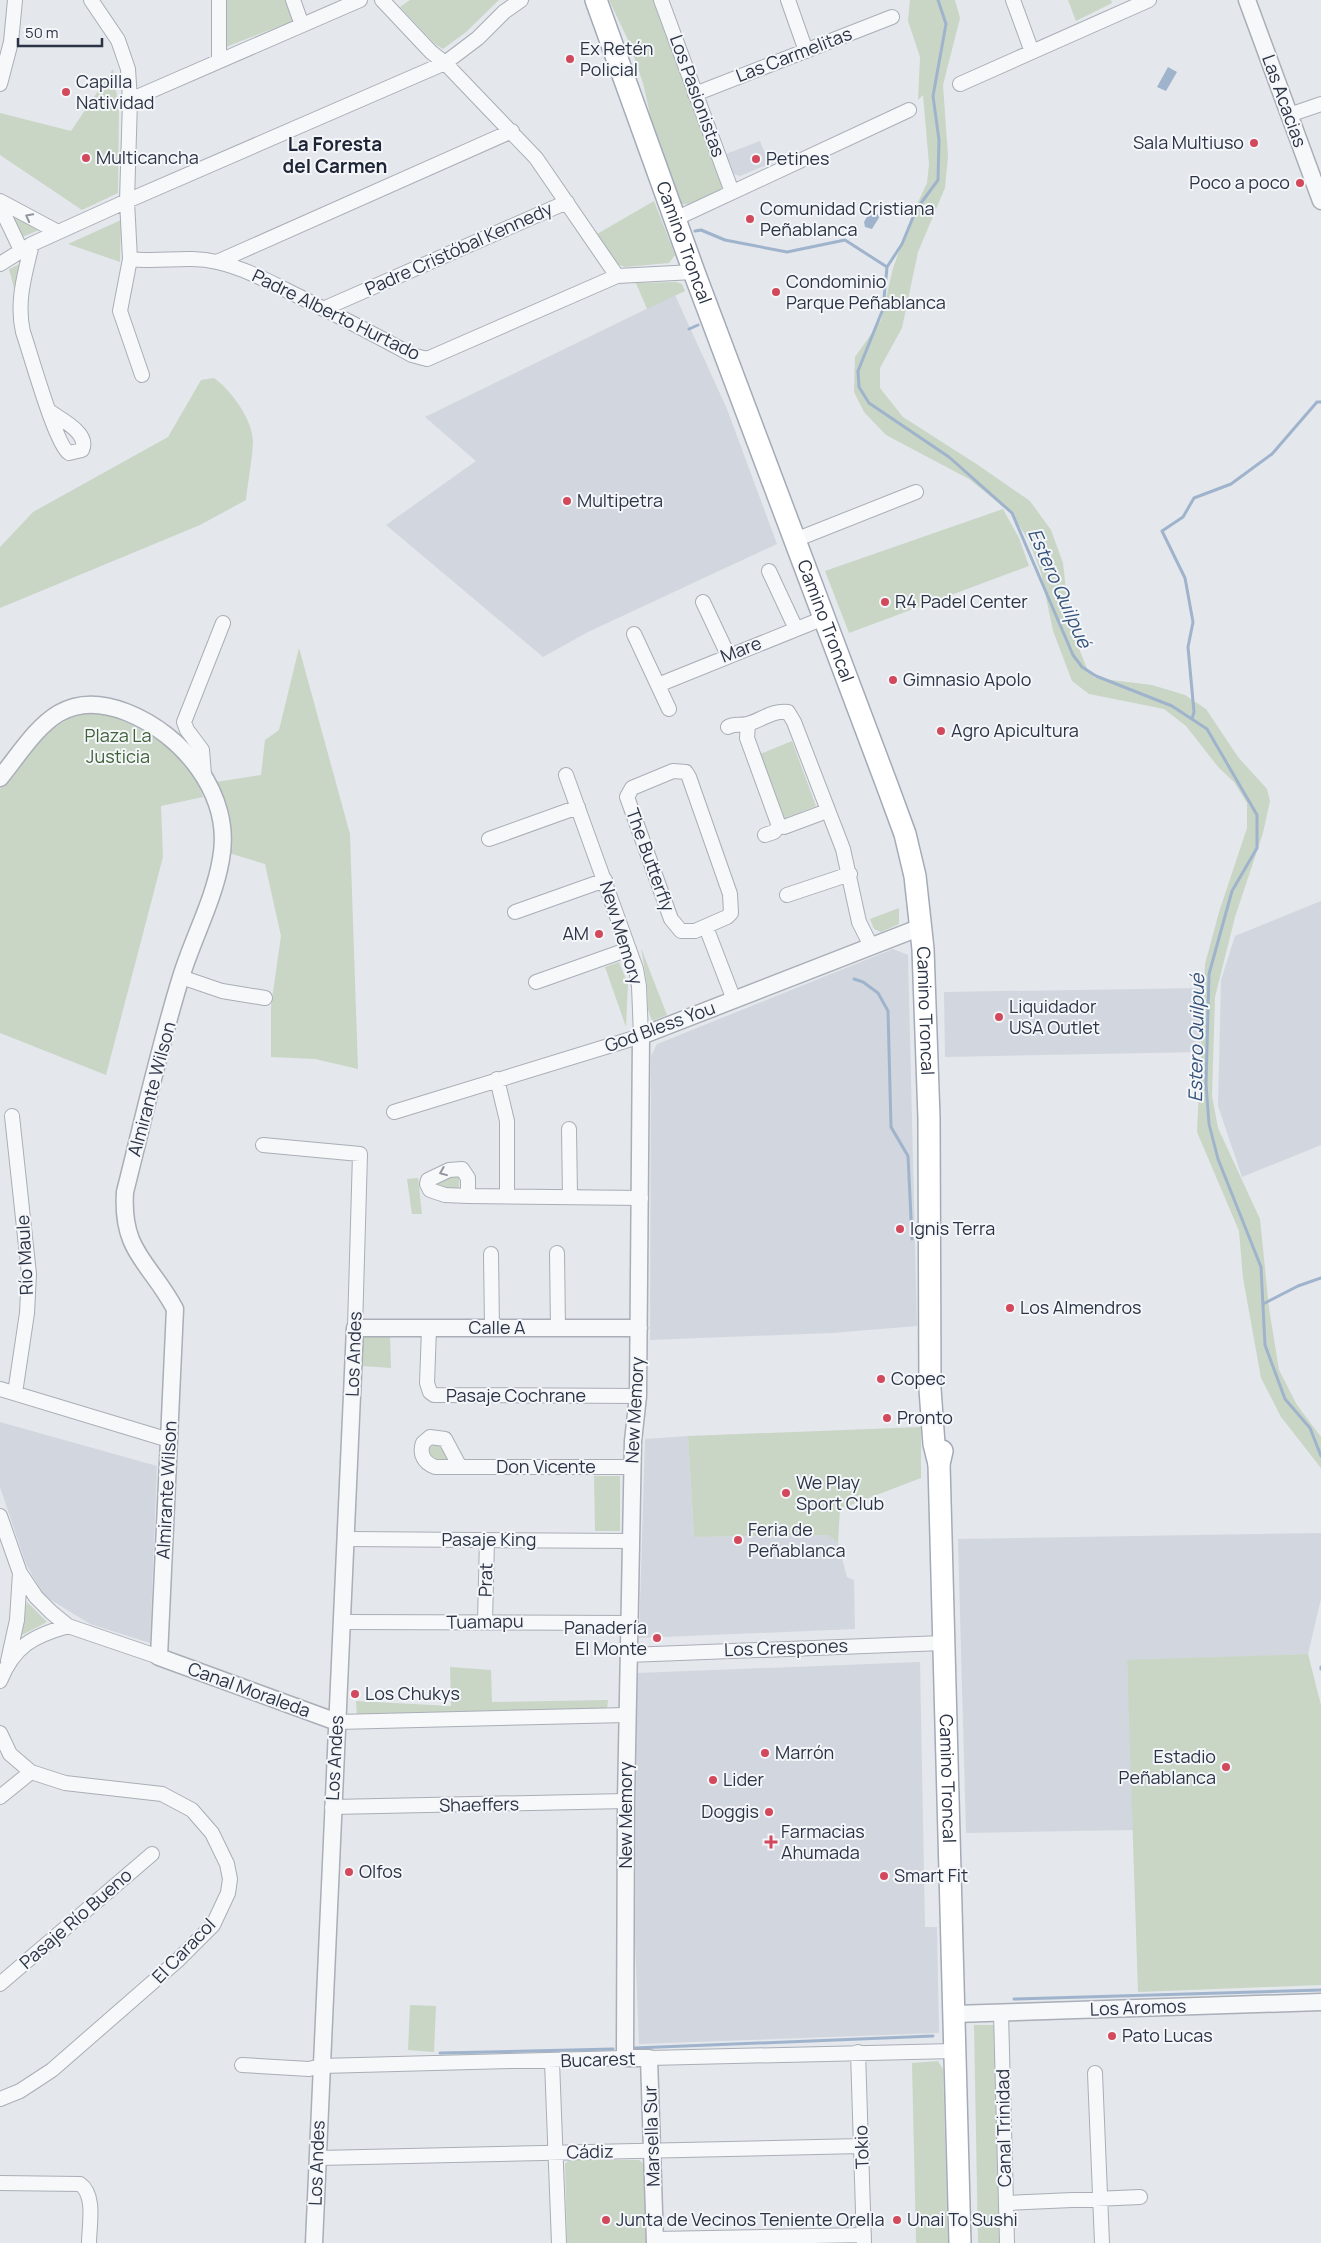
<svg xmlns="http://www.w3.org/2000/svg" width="1321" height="2243" viewBox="0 0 1321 2243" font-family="Manrope,sans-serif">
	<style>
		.built { fill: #d2d6de }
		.green { fill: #c9d6c5 }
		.water { fill: #9fb4cc }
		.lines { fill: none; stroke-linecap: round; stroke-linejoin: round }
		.stream { stroke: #9fb4cc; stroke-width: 3 }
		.minor-casing { stroke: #a9aeb7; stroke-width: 16 }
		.tertiary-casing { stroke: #a9aeb7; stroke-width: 19 }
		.primary-casing { stroke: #a3abb8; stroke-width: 24 }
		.minor { stroke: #f7f8fa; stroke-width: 14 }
		.tertiary { stroke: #f7f8fa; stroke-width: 16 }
		.primary { stroke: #fff; stroke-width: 21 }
		.oneway { stroke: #9196a0 }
		.poi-dot { fill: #d1495b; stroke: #f4f6f9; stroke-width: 2 }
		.labels { text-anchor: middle; stroke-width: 4; stroke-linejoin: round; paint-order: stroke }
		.poi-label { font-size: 18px; fill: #2b3445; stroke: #f4f6f9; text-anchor: start }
		.street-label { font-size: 18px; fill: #2b3445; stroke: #f4f6f9 }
		.park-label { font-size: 18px; fill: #3f6138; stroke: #f4f6f9 }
		.neighbourhood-label { font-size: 19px; font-weight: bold; fill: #1d2536; stroke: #f4f6f9 }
		.water-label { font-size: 19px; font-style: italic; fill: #34527a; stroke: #f4f6f9 }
	</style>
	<rect width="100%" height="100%" fill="#e4e7ec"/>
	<path class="built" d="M 760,141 L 769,164 L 740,176 L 734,174 L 726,154 Z
		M 675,295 L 727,409 L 777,544 L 588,632 L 543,657 L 386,525 L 476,461 L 425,417 Z
		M 1321,901 L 1321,1145 L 1242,1177 L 1218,1106 L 1221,980 L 1235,936 Z
		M 893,949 L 908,955 L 917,1326 L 832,1333 L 650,1340 L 651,1056 L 657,1044 Z
		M 1201,988 L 1200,1052 L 945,1057 L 944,992 Z
		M 0,1422 L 157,1466 L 150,1643 L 90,1624 L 43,1595 L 26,1564 L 0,1487 Z
		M 688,1436 L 694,1537 L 828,1535 L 838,1543 L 847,1577 L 854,1580 L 855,1629 L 639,1638 L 645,1439 Z
		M 1321,1533 L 1321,1599 L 1308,1654 L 1127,1661 L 1134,1830 L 966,1833 L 958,1539 Z
		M 920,1662 L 925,1927 L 937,1927 L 939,2033 L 639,2044 L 635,1940 L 637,1673 Z"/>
	<path class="green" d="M 223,0 L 286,0 L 295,20 L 221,49 Z
		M 410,0 L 499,0 L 466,32 L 443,49 L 435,44 L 400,7 Z
		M 609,0 L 657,0 L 726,184 C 719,196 694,206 681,204 L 652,123 L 643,83 L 628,40 Z
		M 910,0 L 955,0 L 960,18 L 943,85 L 948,156 L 945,188 L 918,252 L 902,328 L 880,368 L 880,388 L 903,417 L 978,465 L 1030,501 L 1051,530 L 1063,563 L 1070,626 L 1088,671 L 1095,678 L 1152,685 L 1185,695 L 1206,709 L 1238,757 L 1267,789 L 1270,801 L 1263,833 L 1235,917 L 1215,997 L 1212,1096 L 1218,1128 L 1260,1219 L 1269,1308 L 1279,1370 L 1297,1405 L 1321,1437 L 1321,1468 L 1281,1417 L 1261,1378 L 1243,1278 L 1239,1231 L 1197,1132 L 1205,964 L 1219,912 L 1247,828 L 1247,803 L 1234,782 L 1219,768 L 1186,726 L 1164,709 L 1089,694 L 1072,681 L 1053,631 L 1041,573 L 1029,541 L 1011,513 L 969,479 L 886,435 L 864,412 L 854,392 L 855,357 L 881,320 L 893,268 L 913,213 L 927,183 L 929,164 L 923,95 L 918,100 L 920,57 L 908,21 Z
		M 1068,0 L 1111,0 L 1112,3 L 1076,21 Z
		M 113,69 L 119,111 L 118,193 L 82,210 L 0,155 L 0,113 L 71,131 Z
		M 654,201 L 675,255 L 669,263 L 625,267 L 619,265 L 597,234 Z
		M 8,210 L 39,230 L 20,238 Z
		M 121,220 L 120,262 L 68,244 Z
		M 20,264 L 22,267 L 16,296 L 9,269 Z
		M 676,282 L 682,284 L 685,291 L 647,309 L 636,283 Z
		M 214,378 C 231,390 253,420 253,442 C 252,461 248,481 246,500 L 200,525 L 0,608 L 0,547 L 33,512 L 168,437 L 201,380 Z
		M 1003,509 L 1019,538 L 1029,566 L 849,633 L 825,571 Z
		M 299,648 L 350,834 L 358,1069 L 315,1059 L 271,1057 L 271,1006 L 281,936 L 265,864 L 229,853 L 228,819 L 216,782 L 261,775 L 265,740 L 279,730 Z
		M 103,713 C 143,727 191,754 203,797 L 161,806 L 163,857 L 106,1075 L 0,1033 L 0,789 L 44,734 L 75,715 Z
		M 792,741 L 816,806 L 783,819 L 760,754 Z
		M 899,908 L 899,924 L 881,932 L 874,929 L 870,919 Z
		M 641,948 L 667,1015 L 652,1021 L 648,1010 L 647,983 Z
		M 619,962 L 628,984 L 626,1027 L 605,967 Z
		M 459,1175 L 459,1190 L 434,1188 L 435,1178 Z
		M 418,1178 L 422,1214 L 412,1214 L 407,1179 Z
		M 390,1335 L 391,1368 L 362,1366 L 363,1336 Z
		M 921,1427 L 921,1478 L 840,1509 L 838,1543 L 828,1535 L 694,1537 L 688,1436 Z
		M 439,1445 L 446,1451 L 447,1462 L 433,1461 L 428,1454 L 429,1447 Z
		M 594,1476 L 620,1476 L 620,1531 L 595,1531 Z
		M 27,1602 L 47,1622 L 20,1636 Z
		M 1308,1654 L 1321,1705 L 1321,1985 L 1138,1992 L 1127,1660 Z
		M 450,1667 L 491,1670 L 492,1702 L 608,1700 L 607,1710 L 357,1716 L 356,1701 L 451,1706 Z
		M 410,2005 L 436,2006 L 434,2052 L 408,2050 Z
		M 974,2025 L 997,2025 L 1001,2243 L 978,2243 Z
		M 938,2061 L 943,2069 L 948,2243 L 916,2243 L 912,2063 Z
		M 569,2160 L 639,2160 L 645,2165 L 646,2243 L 567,2243 L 565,2164 Z"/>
	<path class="water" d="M 1168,67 L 1177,72 L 1166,91 L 1157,87 Z
		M 871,210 L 880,216 L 872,229 L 865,227 L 864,222 Z"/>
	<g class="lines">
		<path class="stream" d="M 938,0 L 946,24 L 933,96 L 939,140 L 938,180 L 916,210 L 902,244 L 887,267 L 883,309 L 858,371 L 859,387 L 869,403 L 949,457 L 1012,513 L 1073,655 L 1082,667 L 1096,676 L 1172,706 L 1207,729 L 1257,815 L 1257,848 L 1232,891 L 1209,974 L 1206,1084 L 1209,1124 L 1218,1159 L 1261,1267 L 1265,1345 L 1285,1399 L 1310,1428 L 1321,1456
			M 695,231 L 701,230 L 725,240 L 787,252 L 845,240 L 887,267
			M 689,329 L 698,325
			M 1192,719 L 1194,712 L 1188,647 L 1193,622 L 1185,578 L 1162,531 L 1183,517 L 1194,498 L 1231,484 L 1272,454 L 1317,402 L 1321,402
			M 854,979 L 863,982 L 878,993 L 888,1011 L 891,1127 L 908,1156 L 912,1239
			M 1263,1304 L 1298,1286 L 1321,1278
			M 1321,1667 L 1321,1669
			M 1014,1999 L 1321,1990
			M 635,2048 L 933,2036
			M 440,2053 L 613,2049"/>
		<g class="minor-casing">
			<path id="minor" d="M 91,0 L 118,40 L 128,69 L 130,100 L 127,201 L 130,259 L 120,311 L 142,375
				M 293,0 L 302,25
				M 382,0 L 431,52 L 445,63 L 536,158 L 617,276
				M 661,0 L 732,192
				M 788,0 L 806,51
				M 1013,0 L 1032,52
				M 219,61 L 219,0
				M 0,84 L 11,42 L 15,0
				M 960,84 L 1149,0
				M 695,94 L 892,17
				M 130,100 L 360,0
				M 1289,115 L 1321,104
				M 0,201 L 58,232
				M 0,206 L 21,250
				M 675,219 L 909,110
				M 32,244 C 25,273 16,302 23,332 C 30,352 56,446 69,453 L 82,450 C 90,433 60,419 49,411
				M 130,259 C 159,263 187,255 217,262 C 248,269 277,286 304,299 C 341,317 377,336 412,355 L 427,359 L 617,276 L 694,272
				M 217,262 L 512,131
				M 0,264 L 32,244 L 127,201 L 445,63 L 478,38 L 504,12 L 521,0
				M 323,309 L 567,202
				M 795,540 L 916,492
				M 769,571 L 796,629
				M 703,602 L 728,655
				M 634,634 L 669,709
				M 658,685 L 824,618
				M 748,724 L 747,738 L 779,826
				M 728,727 C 735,723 740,726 747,724 C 761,721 771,710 788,712 L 794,722 L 843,849 L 859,922 L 871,946
				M 673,771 L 686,772 L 689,777 L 730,894 L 731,913 L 727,917 L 695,931 L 681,931 L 671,919 L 627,797 L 632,788 Z
				M 204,775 L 202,750 L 187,730 L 184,722 L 223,623
				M 765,835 L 774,832 L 779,826 L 784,827 L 827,811
				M 489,839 L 578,807
				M 787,895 L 850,874
				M 515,912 L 605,880
				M 706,927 L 734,1000
				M 181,977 L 222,991 L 265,998
				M 536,982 L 629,949
				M 497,1079 L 507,1121 L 507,1195
				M 394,1112 L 641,1036 L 639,986 L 636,969 L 566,775
				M 12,1116 L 29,1274 L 27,1313 L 15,1393
				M 569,1129 L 570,1197
				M 263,1145 L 360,1154 L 355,1328
				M 468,1196 L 468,1178 L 462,1169 L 449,1170 L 428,1180 L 427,1184 L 430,1190 L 445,1195 L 468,1196 L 641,1198
				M 557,1253 L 558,1328
				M 491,1254 L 492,1327
				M 429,1329 L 427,1383 L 430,1392 L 434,1395 L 638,1396
				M 0,1389 L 169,1440
				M 460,1467 L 445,1439 L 430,1437 L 423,1443 C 419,1454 424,1463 435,1467 L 633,1467
				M 0,1516 L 20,1573 L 36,1597 L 51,1612 L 68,1626 L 159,1657
				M 347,1539 L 631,1541
				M 485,1621 L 487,1540
				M 342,1622 L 628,1623
				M 628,1655 L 943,1643
				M 8,1661 L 17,1620 L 20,1573
				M 0,1681 C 14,1646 33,1636 68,1626
				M 337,1722 L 627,1715
				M 0,1733 L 10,1754 L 31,1772 L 65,1783 L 162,1794 L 192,1810 L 212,1833 L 227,1864 L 230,1879 L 228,1893 L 213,1925 L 177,1961 L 52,2070 L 20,2091 L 0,2099
				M 0,1797 L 31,1772
				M 332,1807 L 626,1801
				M 0,1984 L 152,1854
				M 1001,2013 L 1007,2243
				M 858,2052 L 864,2243
				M 649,2058 L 954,2051
				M 552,2062 L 559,2243
				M 242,2065 L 309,2069 L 321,2066 L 625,2058
				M 1095,2073 L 1102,2243
				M 318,2158 L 862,2146
				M 0,2183 L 80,2184 C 96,2195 89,2226 89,2243
				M 1006,2203 L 1140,2197
				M 655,2239 L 864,2235"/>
		</g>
		<g class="tertiary-casing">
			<path id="tertiary" d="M 1247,0 L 1321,201
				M 0,778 C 36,733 59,686 126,712 C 183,734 233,795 221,859 C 214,900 193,938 181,977 C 159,1048 143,1121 125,1192 C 121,1252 150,1262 175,1309 L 159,1657 L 337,1722
				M 954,2014 L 1321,2002
				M 314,2243 L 355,1328 L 639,1328
				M 655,2243 L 649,2058 L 625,2058 L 626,1801 L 633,1441 L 638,1396 L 641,1036 L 921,927"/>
		</g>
		<g class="primary-casing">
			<g id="primary">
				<path id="s1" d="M 596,0 L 694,272 L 887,785 L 905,834 L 915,876 L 923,949 L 929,1118 L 930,1389 L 934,1444 L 939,1464"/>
				<path id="s2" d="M 942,1451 L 939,1464 L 960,2243"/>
			</g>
		</g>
		<use href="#minor" class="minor"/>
		<use href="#tertiary" class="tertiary"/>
		<use href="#primary" class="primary"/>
	</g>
	<defs><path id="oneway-chevron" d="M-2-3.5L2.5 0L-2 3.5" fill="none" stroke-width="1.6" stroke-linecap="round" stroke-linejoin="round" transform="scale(1.25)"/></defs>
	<g class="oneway">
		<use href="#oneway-chevron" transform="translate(29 217) rotate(-152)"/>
		<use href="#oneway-chevron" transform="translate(443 1172) rotate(158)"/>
	</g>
	<g class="poi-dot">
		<circle cx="570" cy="59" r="5"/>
		<circle cx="66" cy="92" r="5"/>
		<circle cx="1254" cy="143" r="5"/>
		<circle cx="86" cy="158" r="5"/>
		<circle cx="756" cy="159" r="5"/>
		<circle cx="1300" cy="183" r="5"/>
		<circle cx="750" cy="219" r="5"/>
		<circle cx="776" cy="292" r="5"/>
		<circle cx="567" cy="501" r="5"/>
		<circle cx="885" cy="602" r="5"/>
		<circle cx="893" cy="680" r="5"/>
		<circle cx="941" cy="731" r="5"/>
		<circle cx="599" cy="934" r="5"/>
		<circle cx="999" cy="1017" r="5"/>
		<circle cx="900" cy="1229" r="5"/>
		<circle cx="1010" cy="1308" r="5"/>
		<circle cx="881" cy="1379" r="5"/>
		<circle cx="887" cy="1418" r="5"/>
		<circle cx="786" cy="1493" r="5"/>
		<circle cx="738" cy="1540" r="5"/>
		<circle cx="657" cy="1638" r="5"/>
		<circle cx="355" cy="1694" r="5"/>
		<circle cx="765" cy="1753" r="5"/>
		<circle cx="1226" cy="1767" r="5"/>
		<circle cx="713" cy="1780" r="5"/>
		<circle cx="769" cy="1812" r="5"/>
		<path d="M768.5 1834.5h5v5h5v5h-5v5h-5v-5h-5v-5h5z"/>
		<circle cx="349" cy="1872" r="5"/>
		<circle cx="884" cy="1876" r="5"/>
		<circle cx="1112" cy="2036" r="5"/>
		<circle cx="606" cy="2220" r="5"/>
		<circle cx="897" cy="2220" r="5"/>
	</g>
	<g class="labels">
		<g class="poi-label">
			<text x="580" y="55">Ex Retén<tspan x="580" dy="21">Policial</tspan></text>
			<text x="76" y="88">Capilla<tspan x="76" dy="21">Natividad</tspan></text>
			<text x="1244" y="149" text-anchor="end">Sala Multiuso</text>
			<text x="96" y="164">Multicancha</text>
			<text x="766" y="165">Petines</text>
			<text x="1290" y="189" text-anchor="end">Poco a poco</text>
			<text x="760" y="215">Comunidad Cristiana<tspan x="760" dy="21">Peñablanca</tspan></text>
			<text x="786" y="288">Condominio<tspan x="786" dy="21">Parque Peñablanca</tspan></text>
			<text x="577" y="507">Multipetra</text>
			<text x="895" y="608">R4 Padel Center</text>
			<text x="903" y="686">Gimnasio Apolo</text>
			<text x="951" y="737">Agro Apicultura</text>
			<text x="589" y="940" text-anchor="end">AM</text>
			<text x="1009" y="1013">Liquidador<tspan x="1009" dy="21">USA Outlet</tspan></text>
			<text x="910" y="1235">Ignis Terra</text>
			<text x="1020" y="1314">Los Almendros</text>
			<text x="891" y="1385">Copec</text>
			<text x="897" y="1424">Pronto</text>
			<text x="796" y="1489">We Play<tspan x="796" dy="21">Sport Club</tspan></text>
			<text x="748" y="1536">Feria de<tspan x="748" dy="21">Peñablanca</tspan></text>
			<text x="647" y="1634" text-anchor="end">Panadería<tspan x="647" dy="21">El Monte</tspan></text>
			<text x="365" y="1700">Los Chukys</text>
			<text x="775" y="1759">Marrón</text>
			<text x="1216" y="1763" text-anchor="end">Estadio<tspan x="1216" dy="21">Peñablanca</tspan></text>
			<text x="723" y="1786">Lider</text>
			<text x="759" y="1818" text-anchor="end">Doggis</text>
			<text x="781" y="1838">Farmacias<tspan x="781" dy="21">Ahumada</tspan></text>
			<text x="359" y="1878">Olfos</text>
			<text x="894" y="1882">Smart Fit</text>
			<text x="1122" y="2042">Pato Lucas</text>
			<text x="616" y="2226">Junta de Vecinos Teniente Orella</text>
			<text x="907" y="2226">Unai To Sushi</text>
		</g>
		<g class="street-label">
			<text transform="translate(794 55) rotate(-21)" y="6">Las Carmelitas</text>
			<text transform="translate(697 96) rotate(70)" y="6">Los Pasionistas</text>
			<text transform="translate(1284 101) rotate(70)" y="6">Las Acacias</text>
			<text dy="6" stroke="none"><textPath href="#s1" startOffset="258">Camino Troncal</textPath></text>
			<text transform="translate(459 249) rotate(-24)" y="6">Padre Cristóbal Kennedy</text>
			<text transform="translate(336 315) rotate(26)" y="6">Padre Alberto Hurtado</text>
			<text dy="6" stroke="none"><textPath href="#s1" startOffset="662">Camino Troncal</textPath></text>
			<text transform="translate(741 650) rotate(-21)" y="6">Mare</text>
			<text transform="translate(650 860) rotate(70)" y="6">The Butterfly</text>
			<text transform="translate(621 933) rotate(73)" y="6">New Memory</text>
			<text dy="6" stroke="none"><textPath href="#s1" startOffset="1068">Camino Troncal</textPath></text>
			<text transform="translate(660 1027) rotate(-20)" y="6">God Bless You</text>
			<text transform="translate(152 1089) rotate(-75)" y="6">Almirante Wilson</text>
			<text transform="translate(25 1255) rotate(-93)" y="6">Río Maule</text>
			<text x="497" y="1334">Calle A</text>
			<text transform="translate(354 1354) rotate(-88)" y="6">Los Andes</text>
			<text x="516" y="1402">Pasaje Cochrane</text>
			<text transform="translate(635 1410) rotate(-87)" y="6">New Memory</text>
			<text x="546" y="1473">Don Vicente</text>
			<text transform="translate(167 1490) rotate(-87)" y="6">Almirante Wilson</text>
			<text x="489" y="1546">Pasaje King</text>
			<text transform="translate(486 1580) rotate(-88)" y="6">Prat</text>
			<text transform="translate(485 1622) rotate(-1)" y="6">Tuamapu</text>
			<text transform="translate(786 1648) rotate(-2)" y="6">Los Crespones</text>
			<text transform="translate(249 1690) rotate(20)" y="6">Canal Moraleda</text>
			<text transform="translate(335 1758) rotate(-87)" y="6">Los Andes</text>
			<text dy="6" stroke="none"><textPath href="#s2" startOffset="328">Camino Troncal</textPath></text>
			<text transform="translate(479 1805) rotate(-1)" y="6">Shaeffers</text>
			<text transform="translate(626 1815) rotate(-90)" y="6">New Memory</text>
			<text transform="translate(76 1919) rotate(-41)" y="6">Pasaje Río Bueno</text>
			<text transform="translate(184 1951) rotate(-46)" y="6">El Caracol</text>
			<text transform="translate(1138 2008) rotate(-2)" y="6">Los Aromos</text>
			<text transform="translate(598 2060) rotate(-2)" y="6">Bucarest</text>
			<text transform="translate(1004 2128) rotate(-91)" y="6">Canal Trinidad</text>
			<text transform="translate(652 2136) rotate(-92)" y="6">Marsella Sur</text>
			<text transform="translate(862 2147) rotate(-92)" y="6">Tokio</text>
			<text transform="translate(590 2152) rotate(-1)" y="6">Cádiz</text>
			<text transform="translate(317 2163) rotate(-88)" y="6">Los Andes</text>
		</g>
		<g class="park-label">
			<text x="118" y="742">Plaza La<tspan x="118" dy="21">Justicia</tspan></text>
		</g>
		<g class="neighbourhood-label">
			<text x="335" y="151">La Foresta<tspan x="335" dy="22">del Carmen</tspan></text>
		</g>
		<g class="water-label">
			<text transform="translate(1060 588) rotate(66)" y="7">Estero Quilpué</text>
			<text transform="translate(1196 1038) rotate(-89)" y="7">Estero Quilpué</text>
		</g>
	</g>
	<path d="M18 38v8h84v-8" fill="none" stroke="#2b3445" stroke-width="2.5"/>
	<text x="25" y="38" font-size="15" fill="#2b3445" stroke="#f4f6f9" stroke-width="4" paint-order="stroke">50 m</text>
</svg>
